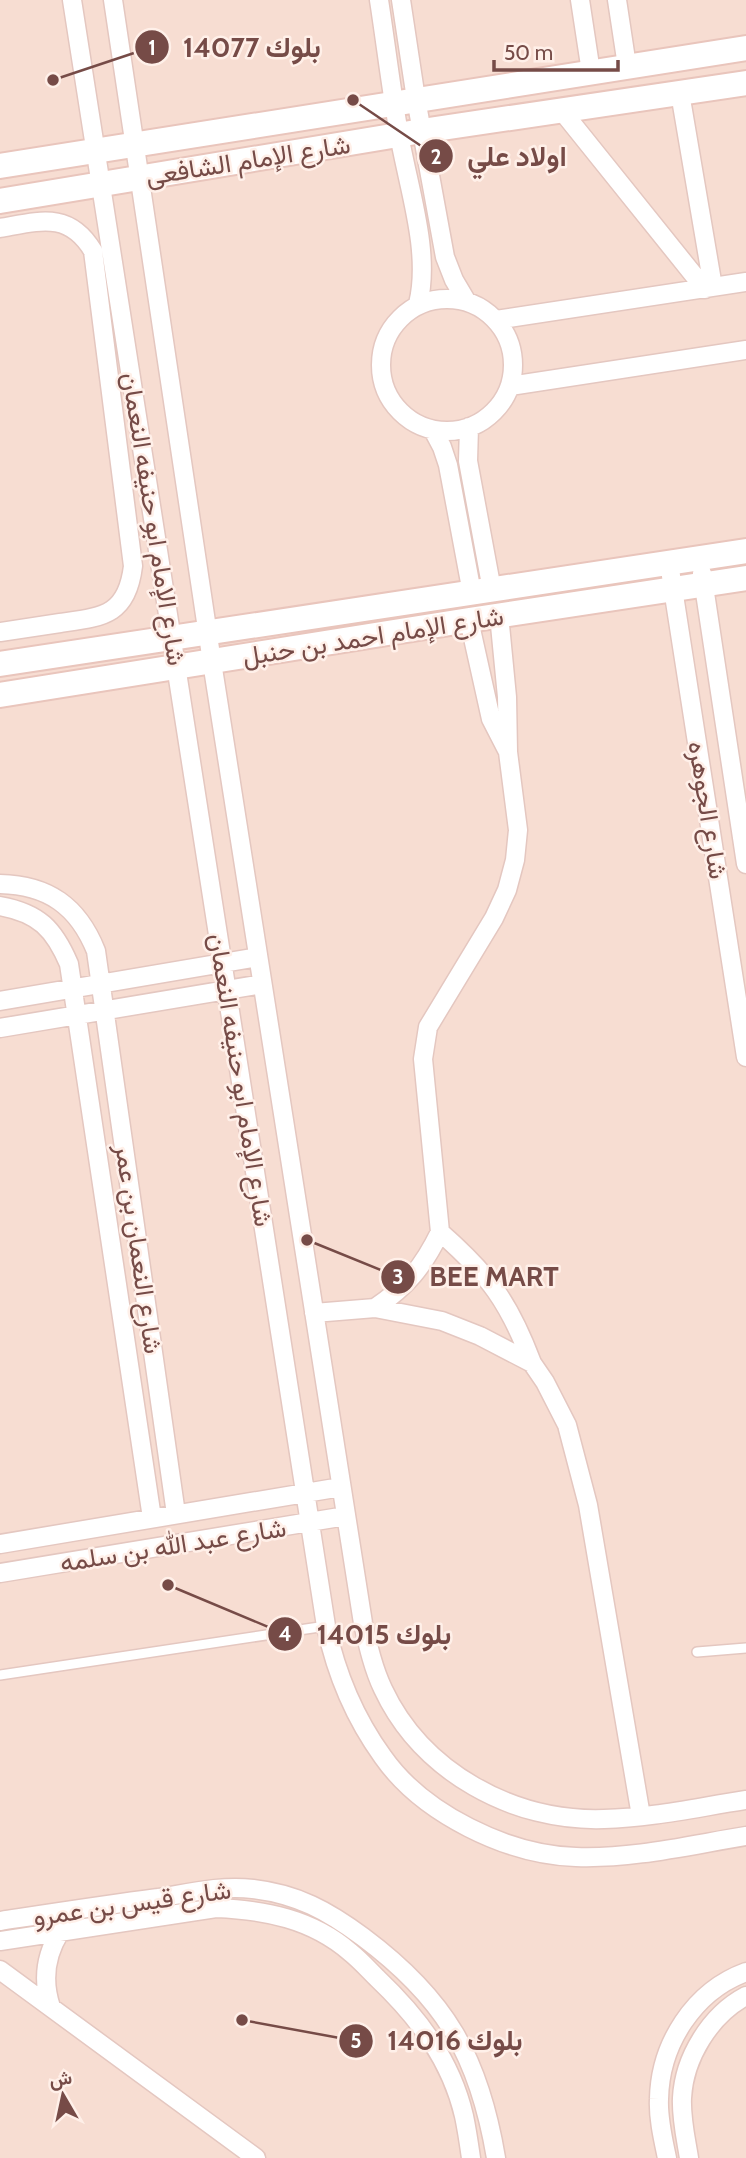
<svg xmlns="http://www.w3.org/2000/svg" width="746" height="2158" viewBox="0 0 746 2158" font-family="Cabin,Vazirmatn,sans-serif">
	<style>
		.residential { fill: #f7ddd2 }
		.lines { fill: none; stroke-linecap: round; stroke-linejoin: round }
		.lane-casing { stroke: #e4c7c0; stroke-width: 12 }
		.street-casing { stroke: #e4c7c0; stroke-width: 21 }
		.secondary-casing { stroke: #e9c5bc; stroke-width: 28 }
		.lane { stroke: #fff; stroke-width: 9 }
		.street { stroke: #fff; stroke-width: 18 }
		.secondary { stroke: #fff; stroke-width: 24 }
		.labels { text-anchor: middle; stroke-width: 5; stroke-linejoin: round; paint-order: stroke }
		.street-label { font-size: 26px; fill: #764b47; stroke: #fff0e9 }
		.leader { fill: none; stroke: #764b47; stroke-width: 2.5 }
		.callout-dot { fill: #764b47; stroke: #fff0e9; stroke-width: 2.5 }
		.mark-label { font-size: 21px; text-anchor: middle; font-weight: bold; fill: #fff }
		.callout-label { font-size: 28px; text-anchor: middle; font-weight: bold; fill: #764b47; stroke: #fff0e9; stroke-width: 5; stroke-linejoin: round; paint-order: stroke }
	</style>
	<rect width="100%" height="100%" fill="#fdebe1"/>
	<path class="residential" d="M 0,0 L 746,0 L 746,2158 L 0,2158 Z"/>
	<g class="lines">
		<g class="lane-casing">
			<path id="lane" d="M 697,1652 L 746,1648
				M 0,1675 L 326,1626"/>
		</g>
		<g class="street-casing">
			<path id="street" d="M 72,0 L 326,1626 C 336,1673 354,1717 383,1757 C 423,1814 508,1855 576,1857 C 633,1859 690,1845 746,1836
				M 113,0 L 212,662 L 363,1623 C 368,1645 373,1668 383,1689 C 422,1772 513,1822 604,1819 C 651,1818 699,1807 746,1800
				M 379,0 C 386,45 391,89 399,134 C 408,187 431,252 418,304
				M 401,0 L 416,99 L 445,257 L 454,280 L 467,302
				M 580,0 L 591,72
				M 617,0 L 627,66
				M 680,93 L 713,287
				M 562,111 L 705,289
				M 0,228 C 40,221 69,211 93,251 L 133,566 C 127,616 102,617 60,623 C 40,626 20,629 0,632
				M381 365a66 66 0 1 1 132 0a66 66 0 1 1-132 0Z
				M 496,320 L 746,282
				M 510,386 L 746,350
				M 469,427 L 468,461 L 492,590
				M 433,430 L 442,447 L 448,465 L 472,593
				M 669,563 L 746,1057
				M 702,573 L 746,864
				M 469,620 L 491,719 L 508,752
				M 0,884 C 48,885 78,906 96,951 L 176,1514
				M 0,906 C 39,913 54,929 69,964 L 152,1518
				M 0,1001 L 258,957
				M 0,1028 L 262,984
				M 440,1232 C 489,1275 509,1302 532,1363
				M 375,1308 C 407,1286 423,1267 440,1232 L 423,1059 L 428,1027 L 494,918 L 507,890 L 515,860 L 518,830 L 508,752 L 507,697 L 499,615
				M 314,1313 L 375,1308 L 442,1321 L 480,1336 L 532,1363 L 545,1382 L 567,1425 L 588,1505 L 641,1816
				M 0,1544 L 341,1487
				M 0,1573 L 346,1516
				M 0,1921 C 53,1913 105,1905 158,1898 C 189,1893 222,1885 253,1889 C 297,1894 328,1911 363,1937 C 446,1999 479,2057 496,2158
				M 0,1941 L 216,1908 C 265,1910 312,1919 350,1952 C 360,1960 368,1969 377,1978 C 418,2017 451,2060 464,2116 C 467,2130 469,2144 471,2158
				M 0,1970 L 256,2158
				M 51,2007 C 42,1980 45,1956 60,1932
				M 667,2158 C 663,2139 658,2118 659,2099 C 660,2044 694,1991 746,1972
				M 689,2158 C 686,2139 681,2118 682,2098 C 684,2058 710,2015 746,1996"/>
		</g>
		<g class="secondary-casing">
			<path id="secondary" d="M 0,166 L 746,48
				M 0,201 L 422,131 L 746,83
				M 0,664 L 746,551
				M 0,695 L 469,620 L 746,578"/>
		</g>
		<use href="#lane" class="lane"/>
		<use href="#street" class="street"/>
		<use href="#secondary" class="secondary"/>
	</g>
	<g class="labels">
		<g class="street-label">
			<text transform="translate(248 160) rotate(-9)" y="9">شارع الإمام الشافعى</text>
			<text transform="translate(154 519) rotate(81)" y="9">شارع الإمام ابو حنيفه النعمان</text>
			<text transform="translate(373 636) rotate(-9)" y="9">شارع الإمام احمد بن حنبل</text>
			<text transform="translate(708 810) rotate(81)" y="9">شارع الجوهره</text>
			<text transform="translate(241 1080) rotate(81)" y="9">شارع الإمام ابو حنيفه النعمان</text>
			<text transform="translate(139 1249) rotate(82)" y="9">شارع النعمان بن عمر</text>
			<text transform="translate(173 1545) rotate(-9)" y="9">شارع عبد الله بن سلمه</text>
			<text transform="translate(132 1903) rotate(-8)" y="9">شارع قيس بن عمرو</text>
		</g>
	</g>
	<path class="leader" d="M53 80L152 47M353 100L436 156M307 1240L398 1277M168 1585L285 1634M242 2020L356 2041"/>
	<g class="callout-dot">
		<circle cx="53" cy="80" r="7"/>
		<circle cx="353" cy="100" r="7"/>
		<circle cx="307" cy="1240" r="7"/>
		<circle cx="168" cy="1585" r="7"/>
		<circle cx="242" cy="2020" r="7"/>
		<circle cx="152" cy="47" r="18"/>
		<circle cx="436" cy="156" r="18"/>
		<circle cx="398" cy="1277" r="18"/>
		<circle cx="285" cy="1634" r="18"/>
		<circle cx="356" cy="2041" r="18"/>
	</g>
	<g class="mark-label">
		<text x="152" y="55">1</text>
		<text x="436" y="164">2</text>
		<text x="398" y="1284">3</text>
		<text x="285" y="1641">4</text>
		<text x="356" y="2048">5</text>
	</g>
	<g class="callout-label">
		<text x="252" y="57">بلوك 14077</text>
		<text x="517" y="166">اولاد علي</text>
		<text x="494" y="1286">BEE MART</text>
		<text x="384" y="1644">بلوك 14015</text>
		<text x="455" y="2050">بلوك 14016</text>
	</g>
	<g transform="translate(63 2095) rotate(351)" stroke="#fff0e9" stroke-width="5" paint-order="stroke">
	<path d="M0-5L12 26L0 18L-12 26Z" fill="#764b47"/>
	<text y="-10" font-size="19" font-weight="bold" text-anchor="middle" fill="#764b47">ش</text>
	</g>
	<path d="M494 60v10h124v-10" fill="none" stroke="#764b47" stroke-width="3.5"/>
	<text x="504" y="60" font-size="21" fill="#764b47" stroke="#fff0e9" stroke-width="5" paint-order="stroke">50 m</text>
</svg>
